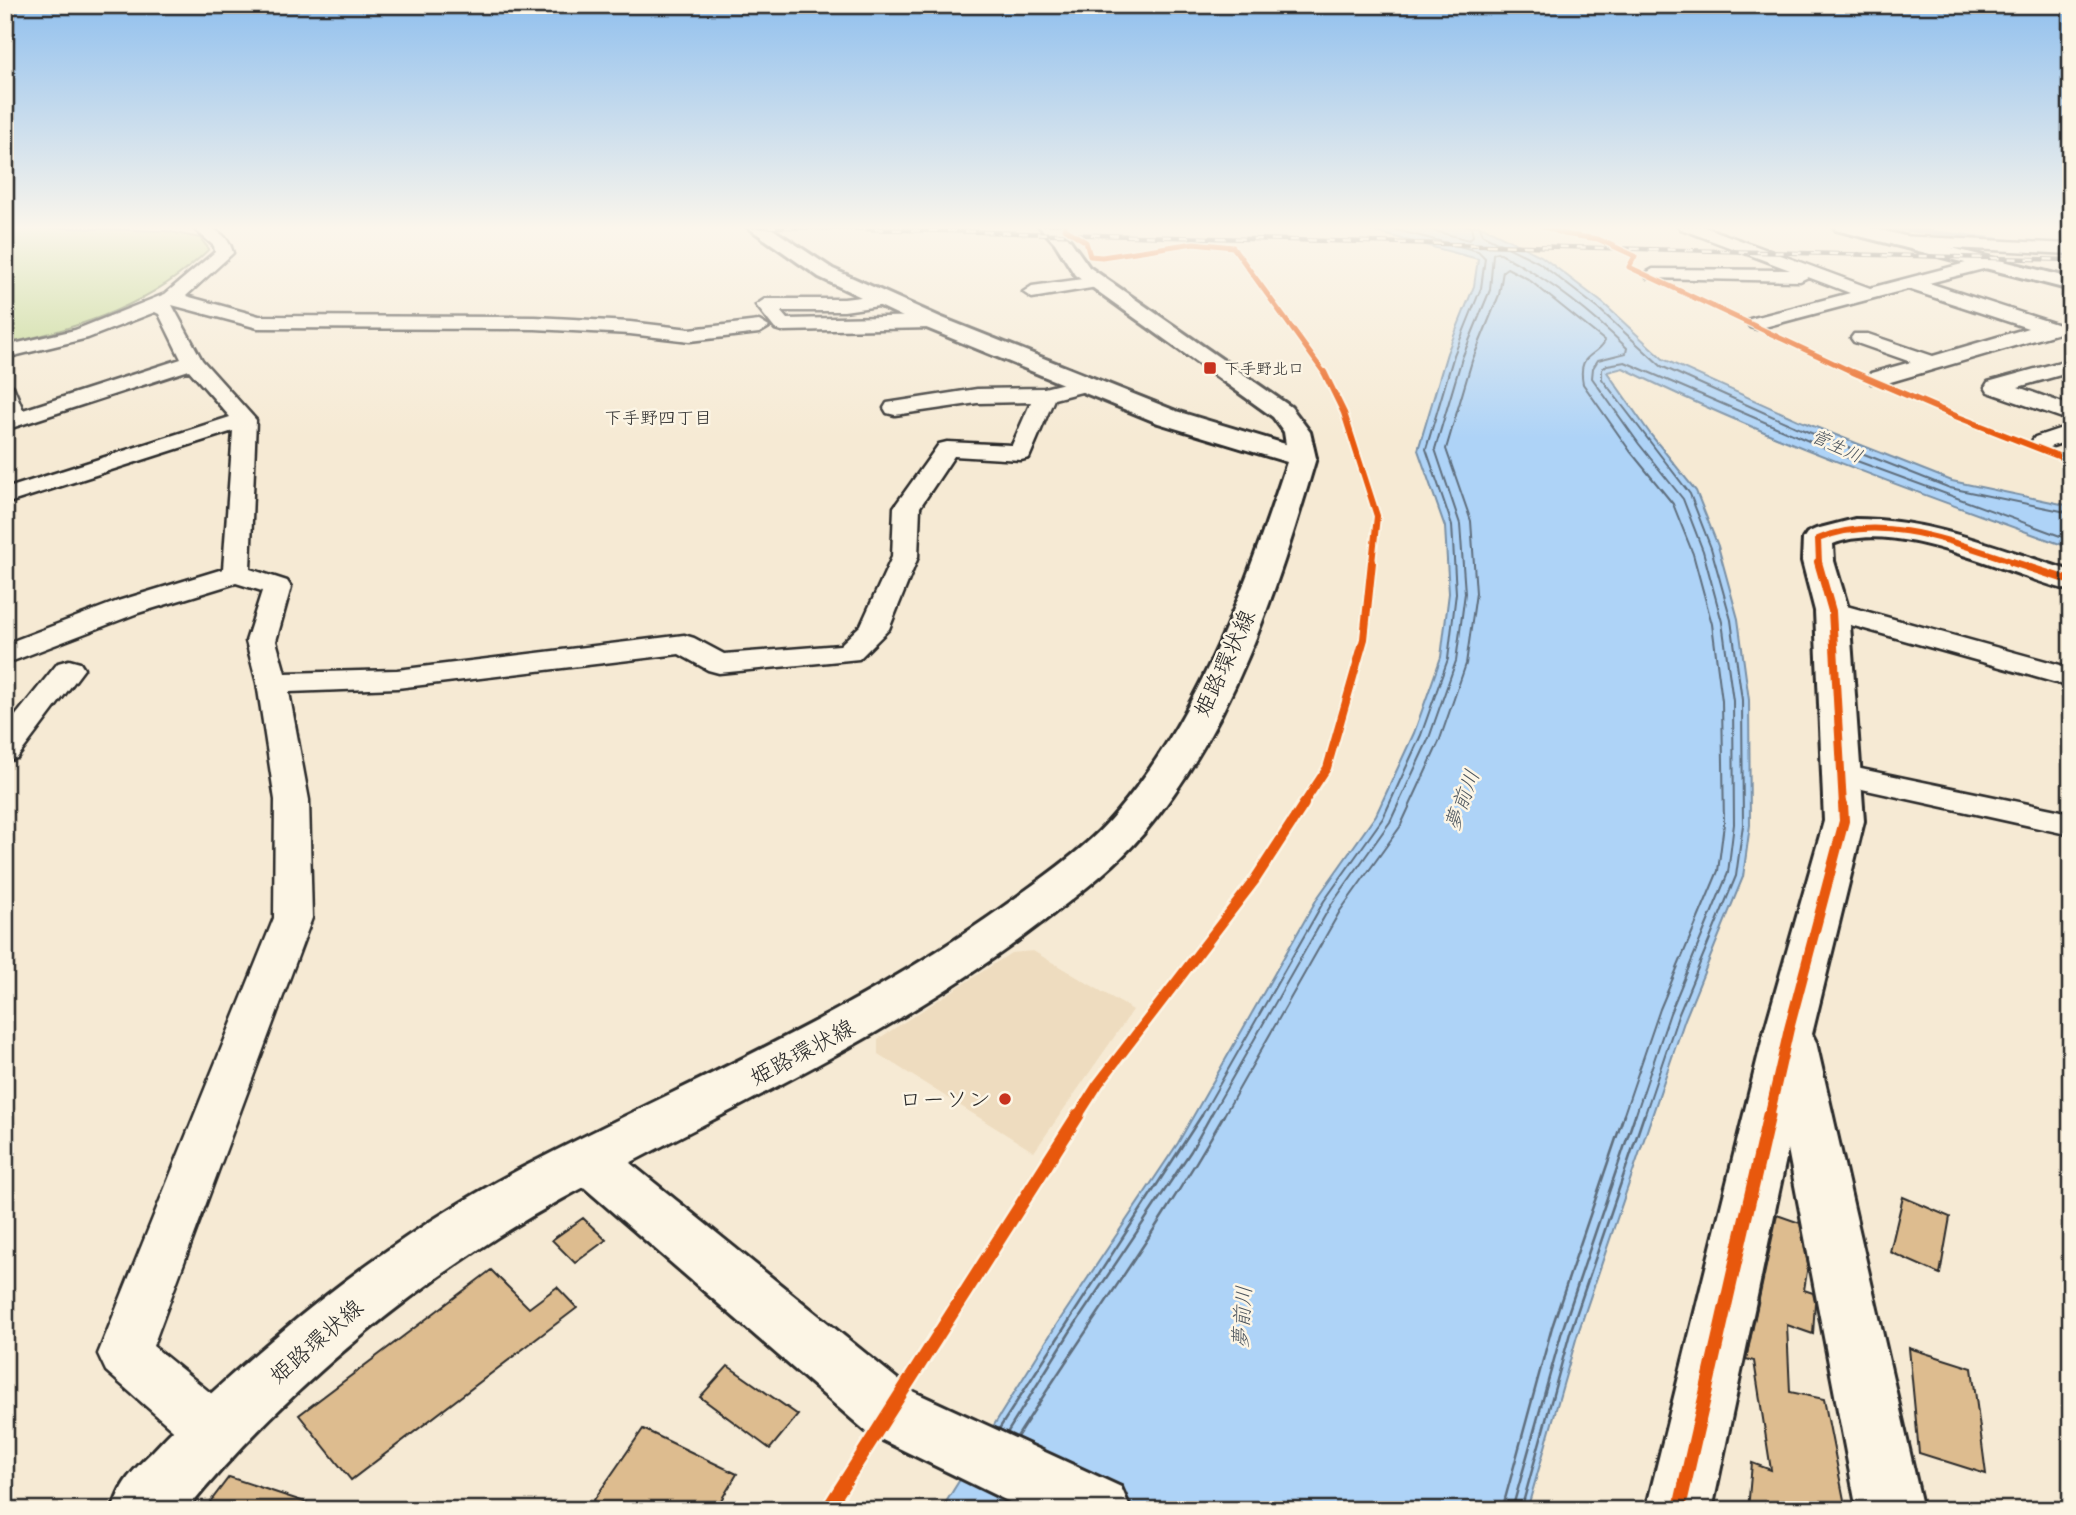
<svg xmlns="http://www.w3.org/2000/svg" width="2076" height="1515" viewBox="0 0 2076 1515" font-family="Kalam,'Klee One',sans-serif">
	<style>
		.built { fill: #eedcbf }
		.green { fill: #bdd58b; stroke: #74805b; stroke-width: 2 }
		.water { fill: #aed3f7; stroke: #7a90a5; stroke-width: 2 }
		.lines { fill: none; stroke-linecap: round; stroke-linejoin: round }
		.shore-far1 { stroke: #5f6e7d; stroke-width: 2 }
		.shore { stroke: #5f6e7d; stroke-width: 2.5 }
		.stream { stroke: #7a90a5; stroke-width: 5 }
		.building { fill: #ddbc8f; stroke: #2b2b2b; stroke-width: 2 }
		.minor-casing { stroke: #2b2b2b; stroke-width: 5 }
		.tertiary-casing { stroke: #2b2b2b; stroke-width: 6 }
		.secondary-casing { stroke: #2b2b2b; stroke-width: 6 }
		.minor { fill: #fcf5e5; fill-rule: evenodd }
		.tertiary { fill: #fcf5e5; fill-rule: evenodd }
		.secondary { fill: #fcf5e5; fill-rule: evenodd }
		.rail-casing { stroke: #2b2b2b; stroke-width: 4.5 }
		.rail { stroke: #fcf5e5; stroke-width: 2.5; stroke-dasharray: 9; stroke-linecap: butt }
		.cycleway-far4-casing { stroke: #fcf5e5; stroke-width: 8 }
		.cycleway-far3-casing { stroke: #fcf5e5; stroke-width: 10 }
		.cycleway-far2-casing { stroke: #fcf5e5; stroke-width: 12 }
		.cycleway-far1-casing { stroke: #fcf5e5; stroke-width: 15 }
		.cycleway-casing { stroke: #fcf5e5; stroke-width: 18 }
		.cycleway-far4 { stroke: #e8590c; stroke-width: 5 }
		.cycleway-far3 { stroke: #e8590c; stroke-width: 6 }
		.cycleway-far2 { stroke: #e8590c; stroke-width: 8 }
		.cycleway-far1 { stroke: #e8590c; stroke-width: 10 }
		.cycleway { stroke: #e8590c; stroke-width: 13 }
		.poi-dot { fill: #c8321e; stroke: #fcf5e5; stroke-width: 2.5 }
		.labels { text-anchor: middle; stroke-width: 5; stroke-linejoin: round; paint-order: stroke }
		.far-poi-label { font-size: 16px; fill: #2b2b2b; stroke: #fcf5e5; text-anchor: start }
		.far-neighbourhood-label { font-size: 18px; fill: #2b2b2b; stroke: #fcf5e5 }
		.far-water-label { font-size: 18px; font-style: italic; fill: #4c555e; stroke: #fcf5e5 }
		.water-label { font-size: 21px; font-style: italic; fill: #4c555e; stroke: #fcf5e5 }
		.near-street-label { font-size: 23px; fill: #2b2b2b; stroke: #fcf5e5 }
		.near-poi-label { font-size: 23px; fill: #2b2b2b; stroke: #fcf5e5; text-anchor: end }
	</style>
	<rect width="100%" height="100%" fill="#f6ead4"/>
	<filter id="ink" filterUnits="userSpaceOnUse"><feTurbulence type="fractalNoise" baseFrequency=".0143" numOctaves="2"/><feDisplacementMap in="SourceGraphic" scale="14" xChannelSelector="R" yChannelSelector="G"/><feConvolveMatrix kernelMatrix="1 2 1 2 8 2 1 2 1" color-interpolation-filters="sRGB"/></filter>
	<g filter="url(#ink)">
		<path class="built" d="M 1033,951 L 1133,1010 L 1034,1152 L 878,1054 L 878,1039 L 1011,953 Z"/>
		<path class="green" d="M 5,226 L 166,231 L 200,238 L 209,249 C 154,304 80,328 5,344 Z"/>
		<path class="water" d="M 1353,226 L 1481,226 L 1541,256 L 1604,304 L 1663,359 L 1798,420 L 1952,481 L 2071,506 L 2071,548 C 1920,494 1767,439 1623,368 L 1607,372 L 1651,435 L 1696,491 L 1718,546 L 1738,619 L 1749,700 L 1750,825 L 1743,877 L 1685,1019 L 1577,1336 L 1527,1510 L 941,1510 L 1057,1324 L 1178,1143 L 1318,897 L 1376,815 L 1414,733 L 1441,657 L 1449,593 L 1445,527 L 1418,450 L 1447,353 L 1474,286 L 1478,259 Z"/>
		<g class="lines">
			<path class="shore-far1" d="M 1416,226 L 1469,240 L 1473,236 L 1471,226
				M 1480,226 L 1483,235 L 1538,262 L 1599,309 L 1661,366 L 1796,427 L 1950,488 L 2071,513
				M 1201,1117 L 1324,901 L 1383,818 L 1421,735 L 1448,659 L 1456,593 L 1452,525 L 1426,449 L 1454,355 L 1481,288 L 1485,258 L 1478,251 L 1381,226
				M 1210,1117 L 1331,905 L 1390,822 L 1429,738 L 1456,661 L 1465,593 L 1460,524 L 1435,449 L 1462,358 L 1490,290 L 1493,254 L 1497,252 C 1546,277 1588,310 1627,348 L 1626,353 L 1598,360 L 1593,368 L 1592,378 L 1639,444 L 1683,499 L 1703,551 L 1722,622 L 1733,701 L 1734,824 L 1728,873 L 1670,1013 L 1635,1117
				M 1223,1117 L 1340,911 L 1400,827 L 1439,742 L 1466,664 L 1476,593 L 1471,521 L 1446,449 L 1472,361 L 1499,295 L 1503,271 L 1507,268 L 1528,279 L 1605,341 C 1595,359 1577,352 1583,384 L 1630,451 L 1673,504 L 1693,554 L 1712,624 L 1722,701 L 1724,824 L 1718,871 L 1660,1009 L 1623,1117
				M 1644,1117 L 1678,1016 L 1736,876 L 1743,825 L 1742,700 L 1731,620 L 1711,548 L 1690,494 L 1602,379 L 1602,369 L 1607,365 L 1625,362 L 1846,457 L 2071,540"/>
			<path class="shore" d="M 999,1429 L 1202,1115
				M 1007,1433 L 1070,1332 L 1191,1151 L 1211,1115
				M 1017,1437 C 1085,1329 1161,1226 1224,1115
				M 1502,1510 L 1552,1327 L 1624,1115
				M 1512,1510 L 1562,1331 L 1635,1115
				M 1521,1510 L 1570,1333 L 1644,1115"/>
			<path class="stream" d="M 1880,226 L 2013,242"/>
		</g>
		<path class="building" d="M 1903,1197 L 1950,1217 L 1940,1274 L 1890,1252 Z
			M 1777,1215 L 1800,1223 L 1808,1265 L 1804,1290 L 1813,1293 L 1815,1302 L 1813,1334 L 1787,1325 L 1790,1392 L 1824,1399 L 1846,1510 L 1748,1510 L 1752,1463 L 1771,1470 L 1754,1361 L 1746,1359 Z
			M 583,1218 L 606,1240 L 575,1263 L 552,1240 Z
			M 491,1270 L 529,1308 L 557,1287 L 577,1308 L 351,1480 L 299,1415 Z
			M 1909,1348 L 1972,1368 L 1986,1474 L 1919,1453 Z
			M 728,1366 L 798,1415 L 770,1449 L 700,1397 Z
			M 643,1429 L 737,1474 L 715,1510 L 587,1510 Z
			M 229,1477 L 314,1505 L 314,1510 L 204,1510 Z"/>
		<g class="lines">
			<g class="minor-casing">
				<path id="minor" d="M 191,226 C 210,225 228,232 233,253 L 186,296 L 259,316 L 535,317 L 630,322 L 690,329 L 759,321 L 769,327 L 759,333 L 690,341 L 630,334 L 535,329 L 258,328 L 172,305 L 202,360 L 256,420 L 250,569 L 287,581 L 291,587 L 276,641 L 285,673 L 397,670 L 684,635 L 694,638 L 724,654 L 840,645 L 861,625 L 892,557 L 894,507 L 939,444 L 947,442 L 1012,445 L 1031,402 L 977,403 L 895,415 L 887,413 L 884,408 L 887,403 L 977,389 L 1044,388 L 1085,378 L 1093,379 L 1096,384 L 1093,389 L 1054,399 L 1029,458 L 1021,460 L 954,456 L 920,507 L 918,557 L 889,629 L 859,659 L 719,673 L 708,670 L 679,654 L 397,688 L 289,692 L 309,800 L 312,918 L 153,1346 L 234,1412 L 242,1431 L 234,1450 L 215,1457 L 196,1450 L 106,1371 L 98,1354 L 274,918 L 275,800 L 257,683 L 246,641 L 262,591 L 236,583 L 138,613 L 5,664 L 5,644 L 118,601 L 223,569 L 233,431 L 5,504 L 5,489 L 230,417 L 189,370 L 5,430 L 5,385 L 13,386 L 23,410 L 181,359 L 159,314 L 155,312 L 88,338 L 5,358 L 5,346 L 75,330 L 165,294 L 215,252 L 214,246 Z
					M 1679,226 L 1702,226 L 1870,288 L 1985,258 L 1991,259 L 1994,263 L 1991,267 L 1929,283 L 2059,325 L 2062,329 L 2059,333 L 1887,383 L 1871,383 L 1868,378 L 1871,373 L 1911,362 L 1854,342 L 1851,338 L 1854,334 L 1868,334 L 1933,356 L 2028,328 L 1908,289 L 1757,329 L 1750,327 L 1747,323 L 1750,319 L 1850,293 L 1808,277 L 1800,281 L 1647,278 L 1644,274 L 1653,269 L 1790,270 L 1681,229 Z
					M 1899,236 L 2071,244 L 2071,254 L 1893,245 L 1891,241 L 1893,237 Z
					M 1097,277 L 1103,278 L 1106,282 L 1103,286 L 1032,298 L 1023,292 L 1032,286 Z
					M 885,294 L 894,300 L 892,304 L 844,311 L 780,311 L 787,319 L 932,316 L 942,322 L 932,328 L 782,331 L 775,329 L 756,305 L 765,299 L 844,299 Z
					M 2071,359 L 2071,372 L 2018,387 L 2071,406 L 2071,421 L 1988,392 L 1985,387 L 1988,382 Z
					M 2071,425 L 2071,440 L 2043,449 L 2035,447 L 2031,442 L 2035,437 Z
					M 1832,602 L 2071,668 L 2071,687 L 1822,617 L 1818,611 L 1822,605 Z
					M 69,660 L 80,663 L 84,669 L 17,758 L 5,761 L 5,729 L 58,663 Z
					M 1842,765 L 2071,813 L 2071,835 L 1830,782 L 1825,775 L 1830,768 Z"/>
			</g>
			<g class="tertiary-casing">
				<path id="tertiary" d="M 1039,226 L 1060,226 L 1089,267 L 1291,407 L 1310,432 L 1316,458 L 1312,464 L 1302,466 L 1292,464 L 1288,458 L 1284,432 L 1273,417 L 1075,275 L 1055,243 Z
					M 1855,519 C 1930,519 2001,549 2071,571 L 2071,591 C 2006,574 1897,518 1833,544 L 1834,561 L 1849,611 L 1864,821 L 1812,1034 L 1816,1042 L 1923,1510 L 1857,1510 L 1788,1149 L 1712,1510 L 1646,1510 L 1765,1029 L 1824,821 L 1815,611 L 1802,561 L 1803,539 L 1807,533 L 1816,529 Z
					M 590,1139 L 609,1146 L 912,1391 L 1121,1487 L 1131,1510 L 1026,1510 L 868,1433 L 571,1176 L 563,1161 L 571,1146 Z"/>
			</g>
			<g class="secondary-casing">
				<path id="secondary" d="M 746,226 L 768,226 L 833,269 L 940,317 L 1176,411 L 1312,452 L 1316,458 C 1277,590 1233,727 1143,834 C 1114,868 1076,896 1040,924 C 893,1037 724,1110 562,1199 C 425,1274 285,1389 187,1510 L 112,1510 C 115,1503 118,1494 122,1487 C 129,1474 143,1461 154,1450 C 191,1410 232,1374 273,1339 C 350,1273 433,1215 522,1168 C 687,1082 859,1012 1010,902 C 1046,875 1087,848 1116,813 C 1201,713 1246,585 1287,462 L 1158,423 L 924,327 L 819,277 Z
					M 1833,226 L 1865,226 L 2071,278 L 2071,290 L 1836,230 Z"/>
			</g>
			<use href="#minor" class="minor"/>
			<use href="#tertiary" class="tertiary"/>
			<use href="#secondary" class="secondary"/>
			<g class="rail-casing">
				<path id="rail" d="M 749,226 L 2071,260"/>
			</g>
			<use href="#rail" class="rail"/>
			<g class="cycleway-far4-casing">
				<path id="cycleway-far4" d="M 1065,226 L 1064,228 L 1086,242 L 1090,256 L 1102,257 L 1194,243 L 1233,247 L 1325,374
					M 1542,226 L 1564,234 L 1598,239 L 1635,256 L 1629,267 L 1857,374"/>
			</g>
			<g class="cycleway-far3-casing">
				<path id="cycleway-far3" d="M 1324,372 L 1344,413 L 1377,516 L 1372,563
					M 1853,372 L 1958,417 L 2071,461
					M 1819,563 L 1818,539 C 1882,512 1955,543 2017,563"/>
			</g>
			<g class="cycleway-far2-casing">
				<path id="cycleway-far2" d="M 1818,562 L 1832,611 L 1843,806
					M 2012,562 L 2071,581
					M 1302,806 L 1327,768 L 1364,639 L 1372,562"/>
			</g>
			<g class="cycleway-far1-casing">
				<path id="cycleway-far1" d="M 1077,1117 L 1098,1084 L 1254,881 L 1304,804
					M 1769,1117 L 1789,1029 L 1844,821 L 1843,804"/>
			</g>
			<g class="cycleway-casing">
				<path id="cycleway" d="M 827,1510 L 1078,1115
					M 1679,1510 L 1769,1115"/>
			</g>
			<use href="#cycleway-far4" class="cycleway-far4"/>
			<use href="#cycleway-far3" class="cycleway-far3"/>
			<use href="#cycleway-far2" class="cycleway-far2"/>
			<use href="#cycleway-far1" class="cycleway-far1"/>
			<use href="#cycleway" class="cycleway"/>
		</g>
	</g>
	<linearGradient id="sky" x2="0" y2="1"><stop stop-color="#91c0ee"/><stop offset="0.52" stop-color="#fbf6ec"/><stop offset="1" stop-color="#fbf6ec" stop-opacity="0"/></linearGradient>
	<rect width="2076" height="438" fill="url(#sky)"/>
	<g class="poi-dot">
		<rect x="1203" y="361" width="14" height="14" rx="3.5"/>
		<circle cx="1005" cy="1099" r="7"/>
	</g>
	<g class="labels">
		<g class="far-poi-label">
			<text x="1224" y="374">下手野北口</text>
		</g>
		<g class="far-neighbourhood-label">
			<text x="658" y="424">下手野四丁目</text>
		</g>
		<g class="far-water-label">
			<text transform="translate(1837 446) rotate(25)" y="6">菅生川</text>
		</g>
		<g class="water-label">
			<text transform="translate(1462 800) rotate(-69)" y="7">夢前川</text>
			<text transform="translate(1242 1317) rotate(-86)" y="7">夢前川</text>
		</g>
		<g class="near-street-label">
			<text transform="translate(1224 663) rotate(-65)" y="8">姫路環状線</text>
			<text transform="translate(802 1052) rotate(-28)" y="8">姫路環状線</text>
			<text transform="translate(316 1341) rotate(-41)" y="8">姫路環状線</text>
		</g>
		<g class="near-poi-label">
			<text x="991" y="1107">ローソン</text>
		</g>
	</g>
	<rect width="2076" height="1515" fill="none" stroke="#fcf5e5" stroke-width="28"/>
	<rect x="14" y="14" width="2048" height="1487" fill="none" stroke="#2b2b2b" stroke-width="2.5" filter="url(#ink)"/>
</svg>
